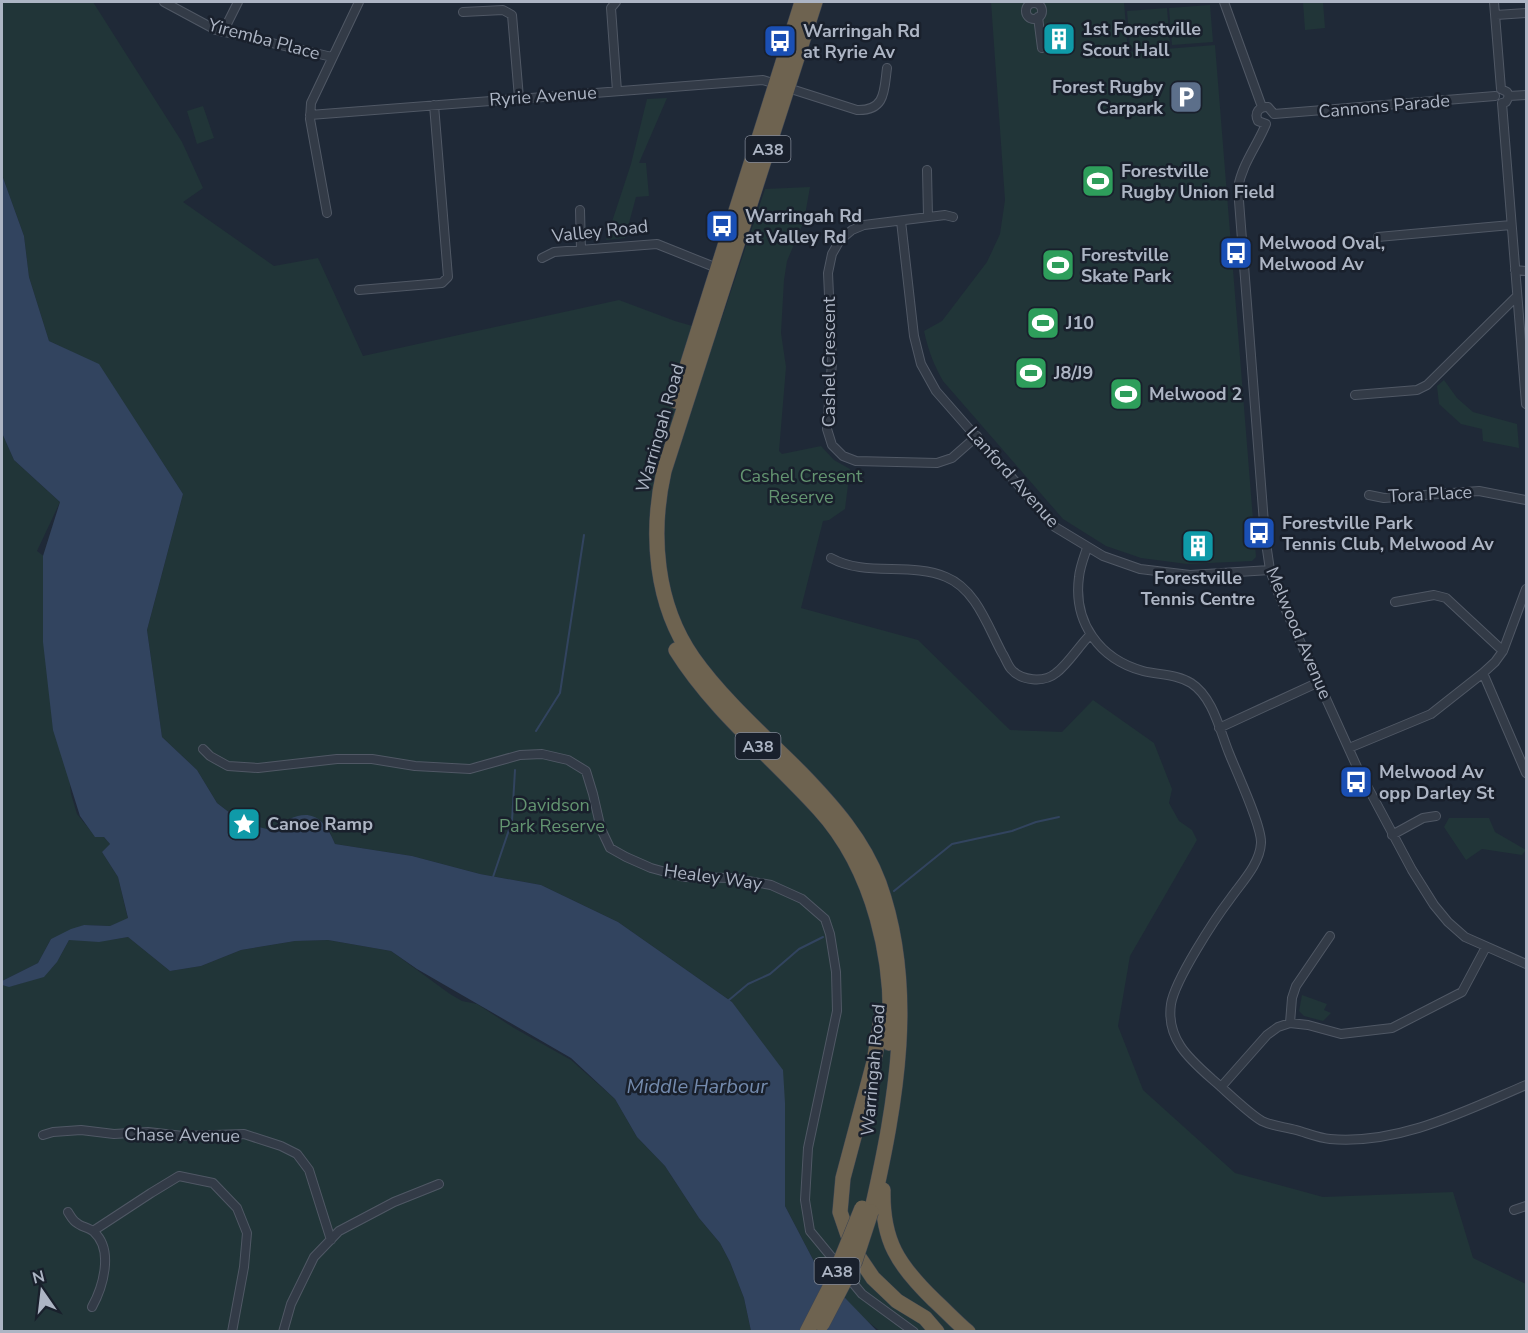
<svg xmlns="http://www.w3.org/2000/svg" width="1528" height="1333" viewBox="0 0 1528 1333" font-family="'Nunito Sans',sans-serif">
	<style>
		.green { fill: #213538 }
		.water { fill: #32445f }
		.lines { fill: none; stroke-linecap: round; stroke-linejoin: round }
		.stream { stroke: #32445f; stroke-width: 2 }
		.street-casing { stroke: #505865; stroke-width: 10 }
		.highway-casing { stroke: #3d4552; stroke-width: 16 }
		.street { stroke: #333b47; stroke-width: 8 }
		.highway { stroke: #6e6350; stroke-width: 15 }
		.highway-bridge-casing { stroke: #3d4552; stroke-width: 16; stroke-linecap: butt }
		.highway-bridge { stroke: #6e6350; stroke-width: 15 }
		.labels { text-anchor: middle; stroke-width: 5; stroke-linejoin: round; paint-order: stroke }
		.shield { fill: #19202c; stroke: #818896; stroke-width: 1.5 }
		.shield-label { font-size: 16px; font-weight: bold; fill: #adb5c4 }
		.poi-label { font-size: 18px; font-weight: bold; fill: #adb5c4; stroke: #19202c; text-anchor: start }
		.street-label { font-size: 18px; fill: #adb5c4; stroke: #19202c }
		.park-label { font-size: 18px; fill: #649571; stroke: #19202c }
		.water-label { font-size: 20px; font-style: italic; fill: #748bae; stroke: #19202c }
	</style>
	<rect width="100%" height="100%" fill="#1f2937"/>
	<path class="green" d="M 2,2 L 93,2 L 182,142 L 203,188 L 183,202 L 274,266 L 318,258 L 363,356 L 619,300 L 675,321 L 717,333 L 765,189 L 810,187 L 804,221 L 787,261 L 784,280 L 781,333 L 786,367 L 779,451 L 782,454 L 821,446 L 834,460 L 850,469 L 845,509 L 829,520 L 823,521 L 801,608 L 918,640 L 1010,730 L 1062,732 L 1093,700 L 1154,743 L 1172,789 L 1169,803 L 1179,821 L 1192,830 L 1197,840 L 1130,956 L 1118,1026 L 1143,1090 L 1235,1173 L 1323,1197 L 1453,1192 L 1473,1258 L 1526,1284 L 1526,1331 L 880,1331 L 863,1318 L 819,1271 L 785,1206 L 785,1103 L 732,1002 L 618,922 L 541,885 L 480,874 L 412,856 L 335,844 L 328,828 L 319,819 L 286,819 L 271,830 L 243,823 L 217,803 L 197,770 L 162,737 L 147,630 L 183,494 L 99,365 L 49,341 L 29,277 L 24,236 L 2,175 Z
		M 991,2 L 1124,2 L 1128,52 L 1215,45 L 1256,557 L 1252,561 L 1187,564 L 1141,558 L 1106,546 L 1063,519 L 943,381 C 934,365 928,350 924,331 L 942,321 L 987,262 L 1000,234 L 1005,200 Z
		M 1303,2 L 1323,2 L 1325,28 L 1305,30 Z
		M 1210,5 L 1213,42 L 1172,45 L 1169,8 Z
		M 1167,8 L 1170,45 L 1130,48 L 1127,11 Z
		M 667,98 L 639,163 L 646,163 L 649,196 L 636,197 L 625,238 L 606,240 L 631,164 L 647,99 Z
		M 203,106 L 214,138 L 197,144 L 187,111 Z
		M 1444,380 L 1457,398 L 1473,412 L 1517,424 L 1519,448 L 1483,441 L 1482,429 L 1461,424 L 1439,404 L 1437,386 Z
		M 2,433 L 14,460 L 60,502 L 37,551 L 45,557 L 71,794 L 77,814 L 95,836 L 104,837 L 110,844 L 102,852 L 118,877 L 128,919 L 110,926 L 84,925 L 51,939 L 38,963 L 2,981 Z
		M 1449,818 L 1489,818 L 1495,832 L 1526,850 L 1522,855 L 1482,849 L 1466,860 L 1444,827 Z
		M 128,937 L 170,971 L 201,966 L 241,950 L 295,941 L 328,940 L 391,951 L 450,994 L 462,1001 L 477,1004 L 514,1028 L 571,1060 L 615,1099 L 637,1137 L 665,1166 L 699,1218 L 720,1243 L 730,1262 L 744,1298 L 751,1331 L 2,1332 L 2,985 C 10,987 17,985 25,982 C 53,974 56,964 69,940 L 76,940 L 78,938 L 110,940 Z
		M 1302,995 L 1327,1004 L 1324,1010 L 1331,1013 L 1323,1021 L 1304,1016 L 1299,1011 Z"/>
	<path class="water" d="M 2,175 L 24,236 L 29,277 L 49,341 L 99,364 L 183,494 L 147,630 L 162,737 L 197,770 L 217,803 L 243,823 L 271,830 C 301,809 320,807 335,844 L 412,856 L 480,874 L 541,885 L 618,922 L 732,1002 L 783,1070 L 785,1103 L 785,1206 L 819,1271 L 877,1331 L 751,1331 L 744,1298 L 730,1262 L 720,1243 L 699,1218 L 665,1166 L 637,1137 L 615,1099 L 571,1058 L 417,969 L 391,951 L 328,940 L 295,941 L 241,950 L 201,966 L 170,971 L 128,937 L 99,942 L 69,940 L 57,962 L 44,977 L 9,987 L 2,985 L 2,981 L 38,963 L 51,939 L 71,929 L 84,925 L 110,926 L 128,918 L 118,877 L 102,852 L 110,844 L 104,837 L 95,837 L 80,816 L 53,730 L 43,642 L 43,556 L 60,502 L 14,460 L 2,433 Z"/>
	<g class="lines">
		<path class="stream" d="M 536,731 L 560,693 L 584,535
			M 493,877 L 512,821 L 515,770
			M 894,891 L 952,844 L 1012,831 L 1036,822 L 1059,817
			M 729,1000 L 748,984 L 770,974 L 799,949 L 823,937"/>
		<g class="street-casing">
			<path id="street" d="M 164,2 L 216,30 L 332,57
				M 616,2 L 611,8 L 617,91
				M 1224,2 L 1262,107
				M 1494,2 L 1501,89
				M1026 11a8 8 0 1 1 16 0a8 8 0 1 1-16 0Z
				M 463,12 L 503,10 L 512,15 L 519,98
				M 1496,15 L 1526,13
				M 1038,17 L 1042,48
				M 223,32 L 238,2
				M 788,88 L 857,110 C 886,111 884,90 887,68
				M 1501,89 L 1507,92 L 1509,96 L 1506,102 L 1502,103
				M 1509,96 L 1526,95
				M 1502,103 L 1526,404
				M 1274,114 L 1495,96
				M 310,115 L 763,80 L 776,84
				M 1266,124 C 1257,146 1242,164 1238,188 L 1265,536 L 1270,570 L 1279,595 L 1357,767 L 1412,870 L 1434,905 L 1448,922 L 1465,937 L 1526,964
				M 1266,124 L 1258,121 C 1254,113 1259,106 1268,107 L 1274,114
				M 927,170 L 928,217
				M 580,210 L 581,250
				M 327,213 L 310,119 L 311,103 L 359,2
				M 953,217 L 945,215 L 864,225 L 852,230 L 840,240 L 832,254 L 828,273 L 832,362 L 827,429 L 832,445 L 843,456 L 856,461 L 937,463 L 952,458 L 977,436
				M 901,221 L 914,336 L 921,364 L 936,391 L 1055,527 L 1103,556 L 1140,569 L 1190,575 L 1270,570
				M 1378,237 L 1511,225
				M 542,258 L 554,252 L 657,244 L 717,268
				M 1515,270 L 1526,271
				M 359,290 L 442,283 L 448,277 L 434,105
				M 1355,395 L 1417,390 L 1427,385 L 1517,296
				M 1369,495 L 1384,498 L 1479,491 L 1526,500
				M 1087,548 C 1084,557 1080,567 1079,577 C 1073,622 1099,659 1143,671 C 1159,675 1177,674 1191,683 C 1213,697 1220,731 1229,753 C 1236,771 1262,826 1261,843 C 1260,864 1241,883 1230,899 C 1214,920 1175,980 1171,1004 C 1166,1038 1188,1058 1212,1079 C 1224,1089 1249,1114 1262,1121 C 1272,1126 1285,1127 1296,1130 C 1307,1133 1319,1138 1330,1139 C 1399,1145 1465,1111 1526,1085
				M 831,558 C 865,577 910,562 946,577 C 976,589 988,627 1002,653 C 1005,657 1007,664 1011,669 C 1021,681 1044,683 1056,673 C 1068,664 1079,646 1090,635
				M 1395,602 L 1434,595 L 1446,598 L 1503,651
				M 1483,673 L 1526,773
				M 1219,728 L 1319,682
				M 1349,748 L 1431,714 L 1483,673 L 1495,662 L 1503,651 L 1526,589
				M 203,749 L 210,756 L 228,766 L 258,768 L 337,759 L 372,759 L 415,766 L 470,769 L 520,755 L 542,754 L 568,760 L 586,771 L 593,794 L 601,829 L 610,848 L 626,857 L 651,868 L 684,877 L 731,878 L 771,885 L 802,899 L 825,919 L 830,934 L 836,972 L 837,1011 L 808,1148 L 805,1200 L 810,1231 L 862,1294 L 914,1332
				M 1392,835 L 1423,818 L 1436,816
				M 1290,1023 L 1292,998 L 1296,986 L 1330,936
				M 1221,1087 L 1267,1035 L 1278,1027 L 1290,1023 L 1308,1025 L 1341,1034 L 1392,1028 L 1462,992 L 1486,947
				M 43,1135 L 53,1132 L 81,1130 L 114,1134 L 148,1132 L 183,1136 L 244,1134 L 281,1146 L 297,1154 L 309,1170 L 331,1240
				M 1514,1210 L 1526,1206
				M 68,1212 C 70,1215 73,1221 77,1223 C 81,1227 89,1227 94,1232 C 114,1250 103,1287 92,1307
				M 93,1231 L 151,1193 L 179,1176 L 213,1183 L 237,1208 L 247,1233 L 244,1267 L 232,1332
				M 283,1332 L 291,1304 L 314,1257 L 339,1231 L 394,1202 L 439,1184"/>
		</g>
		<g class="highway-casing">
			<path id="highway" d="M 815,2 L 664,471 C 650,533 655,604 693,658 C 722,699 765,737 801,773 C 833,806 863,840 879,883 C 917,989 896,1103 872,1209
				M 676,401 L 802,2
				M 676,650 C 714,711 771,756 819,809 C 874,869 896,963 889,1043
				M 882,1013 L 874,1062 L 843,1178 L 840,1212 L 852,1247 L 873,1278 L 897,1301 L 925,1318 L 937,1332
				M 883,1190 C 882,1241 898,1265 934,1300 C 945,1310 956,1322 968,1332"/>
		</g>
		<use href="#street" class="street"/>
		<use href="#highway" class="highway"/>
		<g class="highway-bridge-casing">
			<path id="highway-bridge" d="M 822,1324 L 855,1261 L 871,1212
				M 807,1332 L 830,1287 L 862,1208"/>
		</g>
		<use href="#highway-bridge" class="highway-bridge"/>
	</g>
	<defs>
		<g id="building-square" transform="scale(1.725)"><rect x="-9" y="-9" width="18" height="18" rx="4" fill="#0f9aa8" stroke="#19202c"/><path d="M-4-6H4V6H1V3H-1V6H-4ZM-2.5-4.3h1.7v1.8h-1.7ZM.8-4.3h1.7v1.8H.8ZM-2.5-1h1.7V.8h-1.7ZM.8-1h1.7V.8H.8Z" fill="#fff"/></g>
		<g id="bus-square" transform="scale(1.725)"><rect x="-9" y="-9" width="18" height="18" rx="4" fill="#1a4fb4" stroke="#19202c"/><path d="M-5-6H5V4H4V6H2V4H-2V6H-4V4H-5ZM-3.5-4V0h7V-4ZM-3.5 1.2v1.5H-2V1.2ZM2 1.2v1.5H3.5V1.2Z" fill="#fff"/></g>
		<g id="parking-square" transform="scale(1.725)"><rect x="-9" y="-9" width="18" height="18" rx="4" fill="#5c6f8a" stroke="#19202c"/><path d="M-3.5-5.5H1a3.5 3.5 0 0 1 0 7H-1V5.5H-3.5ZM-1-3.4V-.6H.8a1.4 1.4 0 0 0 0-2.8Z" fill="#fff"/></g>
		<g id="stadium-square" transform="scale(1.725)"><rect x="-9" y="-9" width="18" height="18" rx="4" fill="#2e9e5b" stroke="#19202c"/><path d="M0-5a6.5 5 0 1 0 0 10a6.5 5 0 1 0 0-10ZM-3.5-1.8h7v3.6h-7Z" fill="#fff"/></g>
		<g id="sight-square" transform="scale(1.725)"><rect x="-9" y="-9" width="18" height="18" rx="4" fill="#0f9aa8" stroke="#19202c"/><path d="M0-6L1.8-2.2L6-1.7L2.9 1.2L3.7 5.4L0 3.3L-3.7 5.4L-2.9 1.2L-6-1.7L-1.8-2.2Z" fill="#fff"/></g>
	</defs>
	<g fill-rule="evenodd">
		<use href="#building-square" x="1059" y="39"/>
		<use href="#bus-square" x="780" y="41"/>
		<use href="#parking-square" x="1186" y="97"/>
		<use href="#stadium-square" x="1098" y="181"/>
		<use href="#bus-square" x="722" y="226"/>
		<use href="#bus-square" x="1236" y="253"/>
		<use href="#stadium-square" x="1058" y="265"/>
		<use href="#stadium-square" x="1043" y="323"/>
		<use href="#stadium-square" x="1031" y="373"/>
		<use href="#stadium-square" x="1126" y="394"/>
		<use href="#bus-square" x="1259" y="533"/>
		<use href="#building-square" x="1198" y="546"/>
		<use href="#bus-square" x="1356" y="782"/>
		<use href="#sight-square" x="244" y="824"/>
	</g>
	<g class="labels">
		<g class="shield">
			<rect x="745.5" y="136" width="45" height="26" rx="4.5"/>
			<rect x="735.5" y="733" width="45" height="26" rx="4.5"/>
			<rect x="814.5" y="1258" width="45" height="26" rx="4.5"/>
		</g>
		<g class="shield-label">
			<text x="768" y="155">A38</text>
			<text x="758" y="752">A38</text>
			<text x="837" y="1277">A38</text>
		</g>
		<g class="poi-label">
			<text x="1082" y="35">1st Forestville<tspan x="1082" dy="21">Scout Hall</tspan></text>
			<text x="803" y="37">Warringah Rd<tspan x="803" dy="21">at Ryrie Av</tspan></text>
			<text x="1163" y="93" text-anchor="end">Forest Rugby<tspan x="1163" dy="21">Carpark</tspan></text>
			<text x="1121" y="177">Forestville<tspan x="1121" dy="21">Rugby Union Field</tspan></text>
			<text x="745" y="222">Warringah Rd<tspan x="745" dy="21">at Valley Rd</tspan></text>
			<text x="1259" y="249">Melwood Oval,<tspan x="1259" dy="21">Melwood Av</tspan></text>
			<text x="1081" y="261">Forestville<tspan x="1081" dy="21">Skate Park</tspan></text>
			<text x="1066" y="329">J10</text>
			<text x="1054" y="379">J8/J9</text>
			<text x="1149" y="400">Melwood 2</text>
			<text x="1282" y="529">Forestville Park<tspan x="1282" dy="21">Tennis Club, Melwood Av</tspan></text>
			<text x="1198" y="584" text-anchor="middle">Forestville<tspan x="1198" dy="21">Tennis Centre</tspan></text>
			<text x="1379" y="778">Melwood Av<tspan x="1379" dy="21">opp Darley St</tspan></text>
			<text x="267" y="830">Canoe Ramp</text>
		</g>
		<g class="street-label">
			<text transform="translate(264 39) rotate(15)" y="6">Yiremba Place</text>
			<text transform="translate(543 96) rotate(-4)" y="6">Ryrie Avenue</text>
			<text transform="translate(1384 106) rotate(-5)" y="6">Cannons Parade</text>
			<text transform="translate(600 231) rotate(-6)" y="6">Valley Road</text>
			<text transform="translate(829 362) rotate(-90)" y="6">Cashel Crescent</text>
			<text transform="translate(660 428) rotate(-74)" y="6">Warringah Road</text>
			<text transform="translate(1013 477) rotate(48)" y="6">Lanford Avenue</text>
			<text transform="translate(1430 494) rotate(-3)" y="6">Tora Place</text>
			<text transform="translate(1299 633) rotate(67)" y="6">Melwood Avenue</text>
			<text transform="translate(713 877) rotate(8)" y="6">Healey Way</text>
			<text transform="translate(873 1070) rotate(-85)" y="6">Warringah Road</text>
			<text transform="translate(182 1135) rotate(1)" y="6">Chase Avenue</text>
		</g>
		<g class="park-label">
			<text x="801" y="482">Cashel Cresent<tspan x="801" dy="21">Reserve</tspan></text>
			<text x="552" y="811">Davidson<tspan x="552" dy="21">Park Reserve</tspan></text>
		</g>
		<g class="water-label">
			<text x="697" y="1093">Middle Harbour</text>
		</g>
	</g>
	<rect width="1528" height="1333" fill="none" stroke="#adb5c4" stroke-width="6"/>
	<g transform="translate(42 1291) rotate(346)" stroke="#19202c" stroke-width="4.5" paint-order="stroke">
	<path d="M0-4.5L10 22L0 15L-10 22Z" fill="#adb5c4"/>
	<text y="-9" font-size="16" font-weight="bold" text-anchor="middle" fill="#adb5c4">N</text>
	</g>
</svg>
